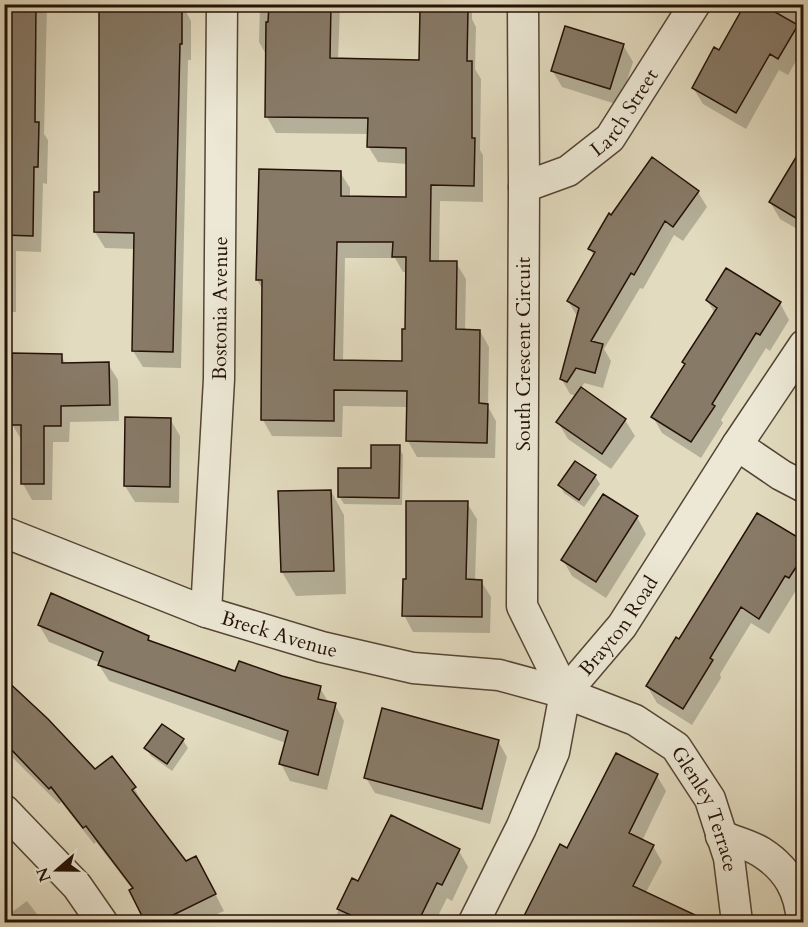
<svg xmlns="http://www.w3.org/2000/svg" width="808" height="927" viewBox="0 0 808 927" font-family="Cardo,serif">
	<style>
		.shadow { fill: #0003; fill-rule: evenodd }
		.building { fill: #877a67; stroke: #241107; stroke-width: 1.5; fill-rule: evenodd }
		.lines { fill: none; stroke-linecap: round; stroke-linejoin: round }
		.street-casing { stroke: #544435; stroke-width: 33 }
		.street { stroke: #ece8d5; stroke-width: 30 }
		.labels { text-anchor: middle; stroke-width: 6; stroke-linejoin: round; paint-order: stroke }
		.street-label { font-size: 20px; fill: #241107; stroke: #ece8d5 }
	</style>
	<rect width="100%" height="100%" fill="#e2dbbf"/>
	<filter id="stains"><feTurbulence type="fractalNoise" baseFrequency=".00333" numOctaves="4"/><feColorMatrix values="0 0 0 0 .2 0 0 0 0 .09 0 0 0 0 .02 0 0 0 .5 -.17"/></filter>
	<radialGradient id="worn" r=".72"><stop offset=".6" stop-color="#630" stop-opacity="0"/><stop offset="1" stop-color="#630" stop-opacity=".3"/></radialGradient>
	<path class="shadow" d="M 4,4 L 47,4 L 44,134 L 48,140 L 47,184 L 43,183 L 41,252 L 16,251 L 16,312 L 4,312 Z
		M 101,4 L 185,4 L 185,10 L 191,21 L 191,60 L 188,60 L 181,368 L 143,367 L 133,351 L 135,249 L 105,248 L 95,232 L 100,194 Z
		M 260,4 L 346,4 L 340,6 L 338,60 L 421,62 L 422,4 L 468,4 L 472,11 L 472,19 L 476,27 L 475,69 L 481,79 L 480,150 L 483,155 L 483,202 L 440,201 L 439,262 L 456,263 L 466,279 L 465,331 L 480,331 L 489,347 L 488,407 L 496,421 L 495,458 L 417,457 L 408,441 L 408,407 L 343,406 L 342,437 L 272,436 L 263,420 L 263,290 L 257,280 L 340,172 L 350,188 L 350,197 L 407,198 L 408,164 L 378,162 L 368,146 L 369,134 L 276,133 L 267,117 L 267,56 L 259,42 ZM 345,258 L 395,258 L 403,272 L 407,272 L 407,330 L 403,362 L 343,361 Z
		M 747,4 L 804,4 L 804,47 L 788,75 L 779,70 L 746,129 L 703,104 L 693,88 L 720,52 Z
		M 623,45 L 633,62 L 619,105 L 562,87 L 552,70 Z
		M 804,145 L 804,233 L 780,219 L 770,202 Z
		M 698,192 L 707,207 L 683,241 L 674,235 L 643,289 L 640,288 L 604,349 L 611,361 L 603,388 L 584,383 L 581,389 L 625,420 L 635,436 L 611,469 L 568,439 L 558,422 L 576,396 L 570,394 L 561,378 L 577,316 L 568,301 L 594,256 L 590,249 L 612,217 Z
		M 707,300 L 780,303 L 789,320 L 770,351 L 766,348 L 721,420 L 723,423 L 701,458 L 662,433 L 653,417 L 685,365 L 684,362 L 715,314 Z
		M 4,354 L 61,355 L 66,365 L 108,364 L 118,380 L 119,421 L 70,422 L 69,442 L 53,442 L 52,500 L 32,500 L 23,484 L 22,441 L 12,424 L 12,412 L 4,412 Z
		M 170,419 L 180,436 L 179,503 L 135,502 L 125,486 Z
		M 399,447 L 403,455 L 402,505 L 344,504 L 339,496 Z
		M 595,476 L 600,484 L 584,507 L 564,493 L 560,485 Z
		M 331,491 L 344,515 L 346,594 L 296,596 L 282,572 Z
		M 467,503 L 477,519 L 475,581 L 481,581 L 491,597 L 490,633 L 413,632 L 404,615 L 408,580 Z
		M 637,517 L 646,534 L 606,598 L 572,576 L 563,560 Z
		M 804,543 L 804,586 L 799,594 L 795,592 L 769,634 L 751,623 L 720,674 L 721,678 L 692,725 L 657,703 L 647,686 L 679,641 Z
		M 39,625 L 148,637 L 152,643 L 236,673 L 281,677 L 320,688 L 329,703 L 335,705 L 344,721 L 327,790 L 290,781 L 281,764 L 286,743 L 109,681 L 99,665 L 100,663 L 49,642 Z
		M 4,681 L 95,771 L 134,788 L 144,805 L 142,806 L 185,863 L 205,874 L 224,911 L 200,922 L 147,922 L 131,891 L 133,890 L 96,842 L 94,844 L 61,802 L 59,804 L 4,749 Z
		M 162,726 L 183,740 L 188,748 L 172,771 L 151,756 L 146,748 Z
		M 498,741 L 507,757 L 490,824 L 375,793 L 366,778 Z
		M 657,776 L 666,791 L 642,841 L 653,846 L 662,862 L 645,894 L 707,922 L 523,922 L 560,846 L 567,850 Z
		M 459,851 L 468,867 L 452,901 L 447,898 L 435,922 L 333,922 L 353,880 L 359,883 Z
		M 4,861 L 9,868 L 4,871 Z
		M 27,901 L 43,922 L 4,922 L 4,918 Z"/>
	<path class="building" d="M 4,4 L 36,4 L 35,122 L 39,122 L 38,167 L 34,167 L 33,236 L 4,235 Z
		M 99,4 L 182,4 L 182,44 L 180,44 L 173,352 L 132,351 L 134,233 L 94,232 L 94,192 L 99,192 Z
		M 269,4 L 331,4 L 330,58 L 419,60 L 420,9 L 468,9 L 467,61 L 472,61 L 472,138 L 475,138 L 474,186 L 431,185 L 430,261 L 457,261 L 456,329 L 480,330 L 479,403 L 488,404 L 487,443 L 406,441 L 407,391 L 334,390 L 334,421 L 261,420 L 262,280 L 256,280 L 259,169 L 341,171 L 341,196 L 406,197 L 406,148 L 367,147 L 368,118 L 265,117 L 266,22 L 268,22 ZM 337,242 L 393,242 L 392,257 L 406,257 L 405,329 L 402,329 L 402,361 L 334,360 Z
		M 745,4 L 761,4 L 798,25 L 778,59 L 770,54 L 736,113 L 692,88 L 714,47 L 719,50 Z
		M 565,26 L 624,44 L 610,89 L 551,71 Z
		M 804,144 L 804,223 L 769,202 Z
		M 652,157 L 699,191 L 673,227 L 665,221 L 634,275 L 631,273 L 591,341 L 603,344 L 595,373 L 576,368 L 567,382 L 560,379 L 579,308 L 567,301 L 595,252 L 588,249 L 609,213 L 611,215 Z
		M 726,268 L 781,302 L 760,335 L 756,333 L 712,404 L 715,406 L 691,442 L 651,417 L 685,364 L 682,362 L 717,308 L 706,300 Z
		M 12,353 L 62,354 L 62,363 L 109,362 L 110,405 L 61,406 L 61,426 L 44,426 L 44,484 L 21,484 L 21,425 L 11,425 Z
		M 581,387 L 626,419 L 602,454 L 556,422 Z
		M 125,417 L 171,418 L 170,487 L 124,486 Z
		M 371,445 L 400,445 L 399,498 L 338,497 L 338,468 L 371,468 Z
		M 575,461 L 596,475 L 579,500 L 558,485 Z
		M 331,490 L 334,571 L 281,572 L 278,491 Z
		M 603,494 L 638,516 L 596,582 L 561,560 Z
		M 406,501 L 468,501 L 466,579 L 482,580 L 482,617 L 402,616 L 403,579 L 406,579 Z
		M 757,513 L 804,541 L 804,555 L 789,578 L 785,576 L 759,619 L 741,607 L 710,658 L 713,660 L 683,709 L 646,686 L 676,637 L 679,639 Z
		M 51,593 L 149,636 L 148,640 L 235,671 L 239,661 L 282,676 L 321,686 L 318,699 L 336,703 L 318,775 L 279,764 L 288,731 L 98,665 L 103,652 L 38,625 Z
		M 4,678 L 48,719 L 95,769 L 112,756 L 136,787 L 132,790 L 186,861 L 196,856 L 216,894 L 159,922 L 145,922 L 129,890 L 133,888 L 86,826 L 83,828 L 51,787 L 49,789 L 4,742 Z
		M 382,708 L 499,740 L 482,809 L 364,778 Z
		M 162,724 L 184,739 L 167,764 L 144,748 Z
		M 616,753 L 658,774 L 629,833 L 654,845 L 633,886 L 710,922 L 521,922 L 560,844 L 567,848 Z
		M 391,815 L 460,849 L 442,885 L 437,883 L 418,922 L 366,922 L 337,909 L 352,878 L 358,881 Z"/>
	<g class="lines">
		<g class="street-casing">
			<g id="street">
				<path d="M 523,4 L 524,187 L 522,606 L 565,693"/>
				<path id="s1" d="M 524,187 L 568,171 L 610,138 L 695,4"/>
				<path d="M 737,445 L 781,475 L 804,487"/>
				<path id="s2" d="M 4,532 L 206,612 L 322,647 L 413,668 L 499,675 L 565,693 L 635,720 L 676,747 L 710,799 L 729,858 L 737,922"/>
				<path id="s3" d="M 206,612 L 219,379 L 222,4"/>
				<path d="M 4,810 L 77,886 L 102,922"/>
				<path d="M 721,836 C 734,841 750,845 761,852 C 788,869 800,892 802,922"/>
				<path id="s4" d="M 474,922 L 521,828 L 554,752 L 565,693 L 622,626 L 737,445 L 804,345"/>
			</g>
		</g>
		<use href="#street" class="street"/>
	</g>
	<g class="labels">
		<g class="street-label">
			<text dy="7" stroke="none"><textPath href="#s1" startOffset="129">Larch Street</textPath></text>
			<text dy="7" stroke="none"><textPath href="#s3" startOffset="304">Bostonia Avenue</textPath></text>
			<text transform="translate(523 354) rotate(-90)" y="7">South Crescent Circuit</text>
			<text dy="7" stroke="none"><textPath href="#s4" startOffset="334">Brayton Road</textPath></text>
			<text dy="7" stroke="none"><textPath href="#s2" startOffset="294">Breck Avenue</textPath></text>
			<text dy="7" stroke="none"><textPath href="#s2" startOffset="780">Glenley Terrace</textPath></text>
		</g>
	</g>
	<rect width="808" height="927" fill="none" stroke="#e2dbbf" stroke-width="24"/>
	<rect x="6" y="6" width="796" height="915" fill="none" stroke="#241107" stroke-width="3"/>
	<rect x="12" y="12" width="784" height="903" fill="none" stroke="#241107" stroke-width="1.5"/>
	<g transform="translate(57 870) rotate(250)" stroke="#ece8d5" stroke-width="4.5" paint-order="stroke">
	<path d="M0-4.5L10 22L0 15L-10 22Z" fill="#241107"/>
	<text y="-9" font-size="16" font-weight="bold" text-anchor="middle" fill="#241107">N</text>
	</g>
	<rect width="100%" height="100%" filter="url(#stains)"/>
	<rect width="100%" height="100%" fill="url(#worn)"/>
</svg>
